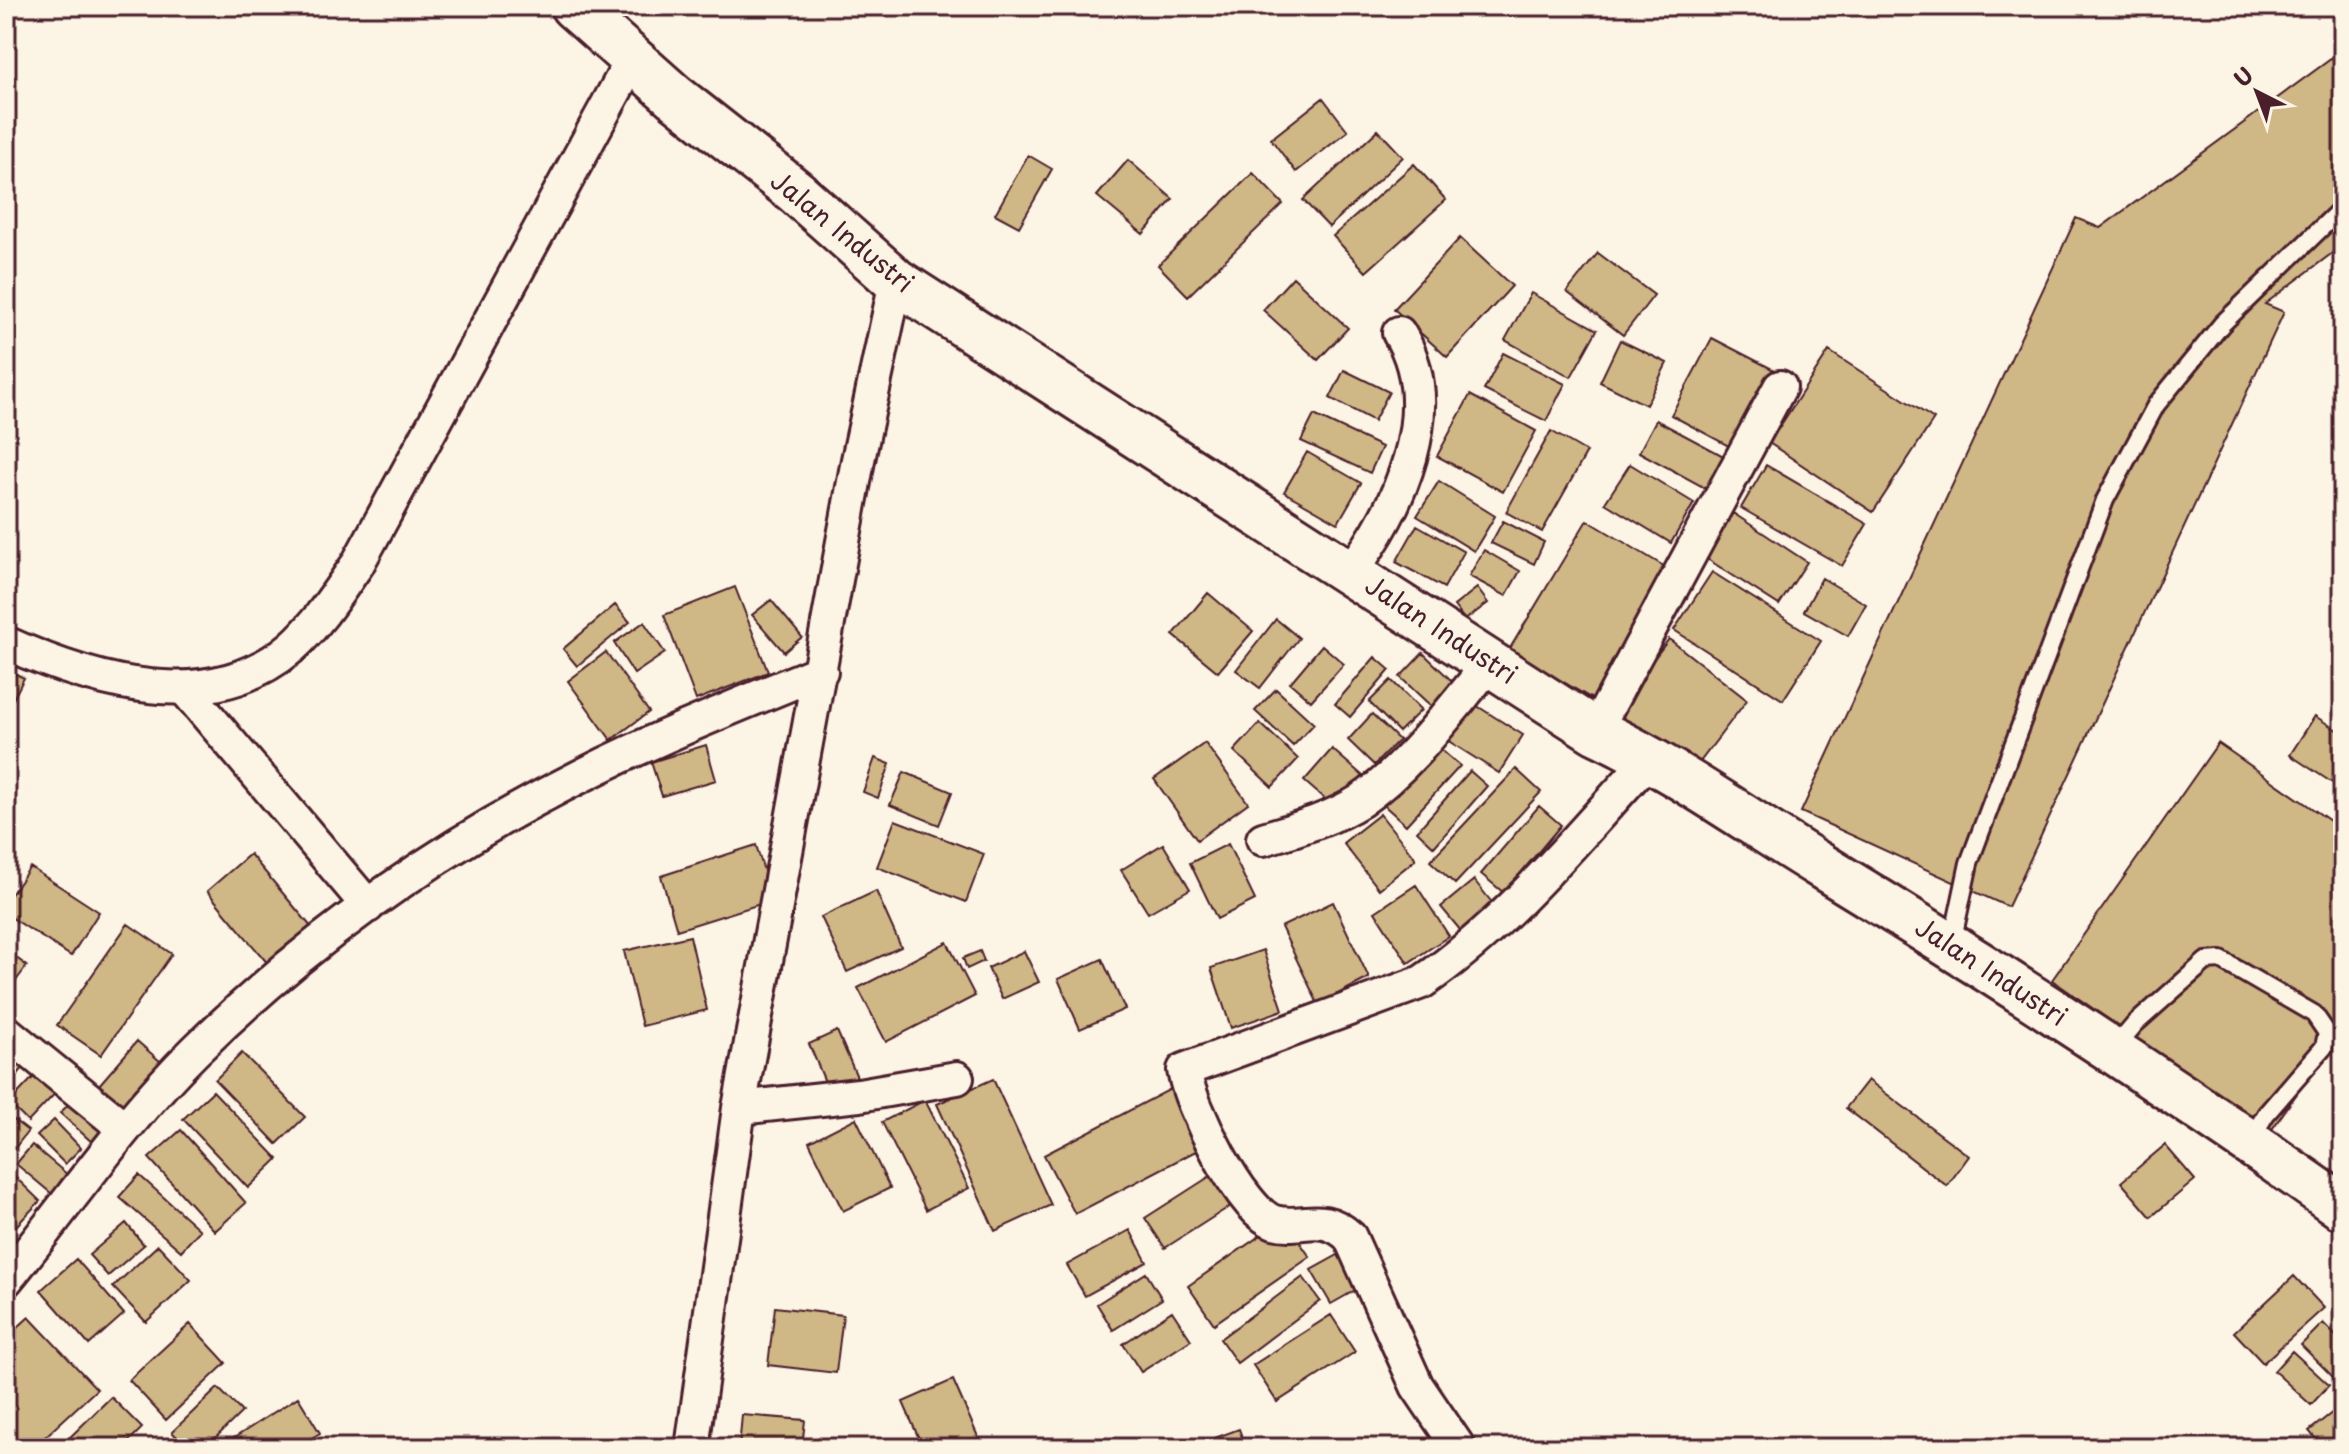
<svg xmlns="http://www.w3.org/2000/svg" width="2349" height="1454" viewBox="0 0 2349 1454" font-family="'Playpen Sans',sans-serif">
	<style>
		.building { fill: #cfb786; stroke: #4a1f2b; stroke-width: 2 }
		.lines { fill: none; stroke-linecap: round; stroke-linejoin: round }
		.lane-casing { stroke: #4a1f2b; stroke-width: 22 }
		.street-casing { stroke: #4a1f2b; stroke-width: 38 }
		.primary-casing { stroke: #4a1f2b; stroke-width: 50 }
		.lane { stroke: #fcf5e5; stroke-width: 16 }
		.street { stroke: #fcf5e5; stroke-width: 32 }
		.primary { stroke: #fcf5e5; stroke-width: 44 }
		.labels { text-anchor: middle; stroke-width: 7; stroke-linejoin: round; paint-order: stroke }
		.street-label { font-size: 26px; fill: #4a1f2b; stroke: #fcf5e5 }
	</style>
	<rect width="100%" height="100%" fill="#fcf5e5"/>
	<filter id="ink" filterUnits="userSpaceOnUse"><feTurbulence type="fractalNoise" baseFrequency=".0125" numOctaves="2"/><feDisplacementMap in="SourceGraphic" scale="16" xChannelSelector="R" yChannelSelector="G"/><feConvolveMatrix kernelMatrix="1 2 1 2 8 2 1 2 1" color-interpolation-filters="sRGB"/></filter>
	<g filter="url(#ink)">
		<path class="building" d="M 2343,50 L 2343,253 L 2339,248 L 2265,304 L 2284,312 L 2008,907 L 1801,812 L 2076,218 L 2100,228 Z
			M 1323,98 L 1348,131 L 1296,172 L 1271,139 Z
			M 1378,130 L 1403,157 L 1329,227 L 1303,200 Z
			M 1028,155 L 1052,169 L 1019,227 L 995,214 Z
			M 1128,160 L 1173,199 L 1143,234 L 1097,196 Z
			M 1414,164 L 1446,200 L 1366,272 L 1333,236 Z
			M 1253,173 L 1283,204 L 1188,296 L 1158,265 Z
			M 1460,238 L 1512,286 L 1447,357 L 1394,309 Z
			M 1598,253 L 1654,295 L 1623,335 L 1567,292 Z
			M 1293,277 L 1348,328 L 1318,360 L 1263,310 Z
			M 1531,293 L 1597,330 L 1571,377 L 1505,340 Z
			M 1712,338 L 1778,372 L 1736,450 L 1671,415 Z
			M 1620,340 L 1667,363 L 1646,405 L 1600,382 Z
			M 1829,351 L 1934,419 L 1873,512 L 1769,443 Z
			M 1503,353 L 1565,384 L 1546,421 L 1484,390 Z
			M 1344,370 L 1389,392 L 1374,421 L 1330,398 Z
			M 1470,395 L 1536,431 L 1503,492 L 1437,456 Z
			M 1314,415 L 1382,447 L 1370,473 L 1301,441 Z
			M 1656,420 L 1731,460 L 1714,493 L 1639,452 Z
			M 1551,431 L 1587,452 L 1542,532 L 1506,512 Z
			M 1307,452 L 1361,483 L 1338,523 L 1284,492 Z
			M 1630,464 L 1694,503 L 1671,543 L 1605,503 Z
			M 1766,465 L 1867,524 L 1842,566 L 1741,508 Z
			M 1439,481 L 1495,516 L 1474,551 L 1417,516 Z
			M 1733,513 L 1807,562 L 1779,605 L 1704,557 Z
			M 1587,520 L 1677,574 L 1599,703 L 1509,650 Z
			M 1503,521 L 1544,542 L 1534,564 L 1491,543 Z
			M 1417,525 L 1464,552 L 1444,588 L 1396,562 Z
			M 1484,550 L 1520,571 L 1506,596 L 1469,576 Z
			M 1712,572 L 1821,641 L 1783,700 L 1674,630 Z
			M 1822,578 L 1866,604 L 1848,636 L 1804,611 Z
			M 735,587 L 768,672 L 696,700 L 664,615 Z
			M 1477,588 L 1488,603 L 1465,620 L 1454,606 Z
			M 1208,593 L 1253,631 L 1218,672 L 1173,635 Z
			M 771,600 L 802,637 L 784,652 L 752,615 Z
			M 615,605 L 630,622 L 577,666 L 563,649 Z
			M 1276,619 L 1299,638 L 1260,688 L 1236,670 Z
			M 644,622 L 665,653 L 634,674 L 614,643 Z
			M 1669,639 L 1747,700 L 1693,771 L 1614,711 Z
			M 1322,645 L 1344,664 L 1311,701 L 1290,683 Z
			M 606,652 L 649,712 L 611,740 L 568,681 Z
			M 1423,653 L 1454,683 L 1432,707 L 1400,677 Z
			M 1375,657 L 1390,670 L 1350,717 L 1335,704 Z
			M 6,669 L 24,678 L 6,713 Z
			M 1391,680 L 1421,710 L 1399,732 L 1369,702 Z
			M 1276,689 L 1314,724 L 1293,746 L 1255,711 Z
			M 1463,697 L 1523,735 L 1499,773 L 1439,735 Z
			M 1372,714 L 1399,740 L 1374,765 L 1348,740 Z
			M 2315,716 L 2343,734 L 2343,790 L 2290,755 Z
			M 1260,723 L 1298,759 L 1272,787 L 1234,751 Z
			M 1431,741 L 1460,766 L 1406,825 L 1378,800 Z
			M 1205,743 L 1248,803 L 1197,840 L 1154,779 Z
			M 2218,743 L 2343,830 L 2343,1028 L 2270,1132 L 2052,980 Z
			M 706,745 L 716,780 L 662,796 L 651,762 Z
			M 1332,749 L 1363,776 L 1335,808 L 1304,781 Z
			M 875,758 L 890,764 L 878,798 L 863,792 Z
			M 1516,769 L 1541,792 L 1455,884 L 1430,861 Z
			M 1470,771 L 1487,786 L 1434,847 L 1417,831 Z
			M 904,772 L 952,792 L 939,825 L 890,805 Z
			M 1539,806 L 1561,825 L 1504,893 L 1481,874 Z
			M 1380,814 L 1416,859 L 1379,889 L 1343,843 Z
			M 895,820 L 984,854 L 966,902 L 877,867 Z
			M 1163,844 L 1190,889 L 1148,913 L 1121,870 Z
			M 1228,844 L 1255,900 L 1217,919 L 1190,863 Z
			M 756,845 L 773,900 L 677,930 L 661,876 Z
			M 250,854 L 312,928 L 269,965 L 207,891 Z
			M 30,867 L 99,912 L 71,956 L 6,914 L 6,902 Z
			M 1474,880 L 1494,905 L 1461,931 L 1441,907 Z
			M 1416,885 L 1449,936 L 1408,963 L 1375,912 Z
			M 876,891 L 901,947 L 847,972 L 821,917 Z
			M 1333,902 L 1369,978 L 1318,1004 L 1281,927 Z
			M 128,924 L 172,954 L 101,1055 L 57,1025 Z
			M 690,936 L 707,1010 L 642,1026 L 624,951 Z
			M 947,942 L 975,996 L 886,1042 L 858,988 Z
			M 6,950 L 27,966 L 6,994 Z
			M 1263,950 L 1283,1010 L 1231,1028 L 1211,968 Z
			M 980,951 L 984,961 L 967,969 L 963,958 Z
			M 1024,951 L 1039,982 L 1002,999 L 988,968 Z
			M 1102,959 L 1125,1009 L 1080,1029 L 1058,979 Z
			M 837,1031 L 857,1077 L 828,1089 L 809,1044 Z
			M 6,1040 L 30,1060 L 9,1085 L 6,1083 Z
			M 137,1041 L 169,1069 L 125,1120 L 93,1092 Z
			M 242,1053 L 305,1117 L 277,1144 L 215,1080 Z
			M 42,1068 L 62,1086 L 28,1122 L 9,1103 Z
			M 993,1079 L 1051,1205 L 995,1231 L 937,1104 Z
			M 1868,1080 L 1969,1156 L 1947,1186 L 1846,1108 Z
			M 1184,1082 L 1215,1141 L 1075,1214 L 1044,1155 Z
			M 213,1091 L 278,1159 L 248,1188 L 183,1119 Z
			M 74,1099 L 108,1130 L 94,1144 L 60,1113 Z
			M 925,1100 L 969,1188 L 926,1210 L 882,1122 Z
			M 6,1114 L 28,1131 L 8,1157 L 6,1155 Z
			M 856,1118 L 890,1188 L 843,1211 L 809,1142 Z
			M 54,1120 L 81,1148 L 65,1164 L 37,1136 Z
			M 181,1130 L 246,1203 L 215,1231 L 149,1158 Z
			M 32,1145 L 74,1180 L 58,1199 L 16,1164 Z
			M 2165,1145 L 2195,1180 L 2151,1217 L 2121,1182 Z
			M 9,1171 L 40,1201 L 16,1226 L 6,1217 L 6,1175 Z
			M 139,1175 L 200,1230 L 181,1251 L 119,1197 Z
			M 1212,1175 L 1232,1205 L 1165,1248 L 1145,1218 Z
			M 1284,1219 L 1310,1257 L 1214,1324 L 1188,1286 Z
			M 126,1223 L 144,1245 L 108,1276 L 89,1255 Z
			M 1130,1230 L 1147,1262 L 1085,1296 L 1067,1265 Z
			M 158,1245 L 191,1280 L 146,1322 L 113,1287 Z
			M 1356,1245 L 1375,1279 L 1331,1304 L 1311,1270 Z
			M 76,1259 L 124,1314 L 89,1345 L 41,1290 Z
			M 1146,1273 L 1162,1299 L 1113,1330 L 1097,1304 Z
			M 2294,1276 L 2324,1308 L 2263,1363 L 2234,1332 Z
			M 1303,1277 L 1320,1301 L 1237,1363 L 1220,1339 Z
			M 775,1307 L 843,1315 L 836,1373 L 768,1365 Z
			M 1172,1311 L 1191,1340 L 1141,1372 L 1123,1344 Z
			M 1331,1315 L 1355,1352 L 1277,1402 L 1253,1365 Z
			M 29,1317 L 97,1389 L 33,1448 L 24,1448 L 6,1429 L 6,1338 Z
			M 2323,1323 L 2343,1343 L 2343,1368 L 2334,1378 L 2301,1345 Z
			M 190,1324 L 226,1363 L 166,1420 L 129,1380 Z
			M 2292,1351 L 2329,1385 L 2311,1405 L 2274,1371 Z
			M 953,1380 L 983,1448 L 923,1448 L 903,1402 Z
			M 218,1388 L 242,1412 L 205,1448 L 188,1448 L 172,1432 Z
			M 111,1397 L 142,1428 L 122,1448 L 59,1448 Z
			M 298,1397 L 320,1433 L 295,1448 L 225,1448 L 223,1445 Z
			M 2343,1404 L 2343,1448 L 2323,1448 L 2309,1431 Z
			M 742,1415 L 805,1420 L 802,1448 L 739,1448 Z
			M 1239,1429 L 1246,1448 L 1188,1448 Z"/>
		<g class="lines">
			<g class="lane-casing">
				<path id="lane" d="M 1952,943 L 1969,863 L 2105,500 L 2156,405 L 2222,324 L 2343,207
					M 2113,1050 L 2135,1024 L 2206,961 L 2221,960 L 2314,1014 L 2327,1033 L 2324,1047 L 2266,1114 L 2250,1140"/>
			</g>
			<g class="street-casing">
				<path id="street" d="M 1351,571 C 1399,510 1445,408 1399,333
					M 6,643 C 94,683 210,717 292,647 C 318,624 337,593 357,565 L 633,58
					M 185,689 L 368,906
					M 1595,731 L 1780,387
					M 1263,839 C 1296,829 1330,820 1360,801 C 1411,766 1451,709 1491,662
					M 6,1032 L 124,1128
					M 739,1108 L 859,1095 L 957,1078
					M 6,1280 C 69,1203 124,1121 195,1051 C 308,940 441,846 583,775 C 660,736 741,704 821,671
					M 692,1448 L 739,1108 L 858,460 L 896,281
					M 1459,1448 L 1417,1386 L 1350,1237 C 1321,1210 1302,1230 1274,1222 C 1241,1211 1189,1104 1184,1070 L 1422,982 C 1510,922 1579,835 1651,757"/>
			</g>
			<g class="primary-casing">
				<path id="primary" d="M 573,6 L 674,96 L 796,192 L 896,281 L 1595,731 C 1676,769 1747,821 1823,867 C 2000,975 2174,1088 2343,1208"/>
			</g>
			<use href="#lane" class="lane"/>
			<use href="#street" class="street"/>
			<use href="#primary" class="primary"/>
		</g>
	</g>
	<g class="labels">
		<g class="street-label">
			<text transform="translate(842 232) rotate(39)" y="9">Jalan Industri</text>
			<text transform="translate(1441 630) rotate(33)" y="9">Jalan Industri</text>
			<text transform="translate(1991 972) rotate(33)" y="9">Jalan Industri</text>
		</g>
	</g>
	<rect width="2349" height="1454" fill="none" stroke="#fcf5e5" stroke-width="32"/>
	<rect x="16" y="16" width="2317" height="1422" fill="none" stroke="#4a1f2b" stroke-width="3" filter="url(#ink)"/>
	<g transform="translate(2257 92) rotate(318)" stroke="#fcf5e5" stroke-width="6" paint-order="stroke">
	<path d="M0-6L14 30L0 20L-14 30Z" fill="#4a1f2b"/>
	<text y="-12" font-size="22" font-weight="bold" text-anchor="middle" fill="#4a1f2b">U</text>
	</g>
</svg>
